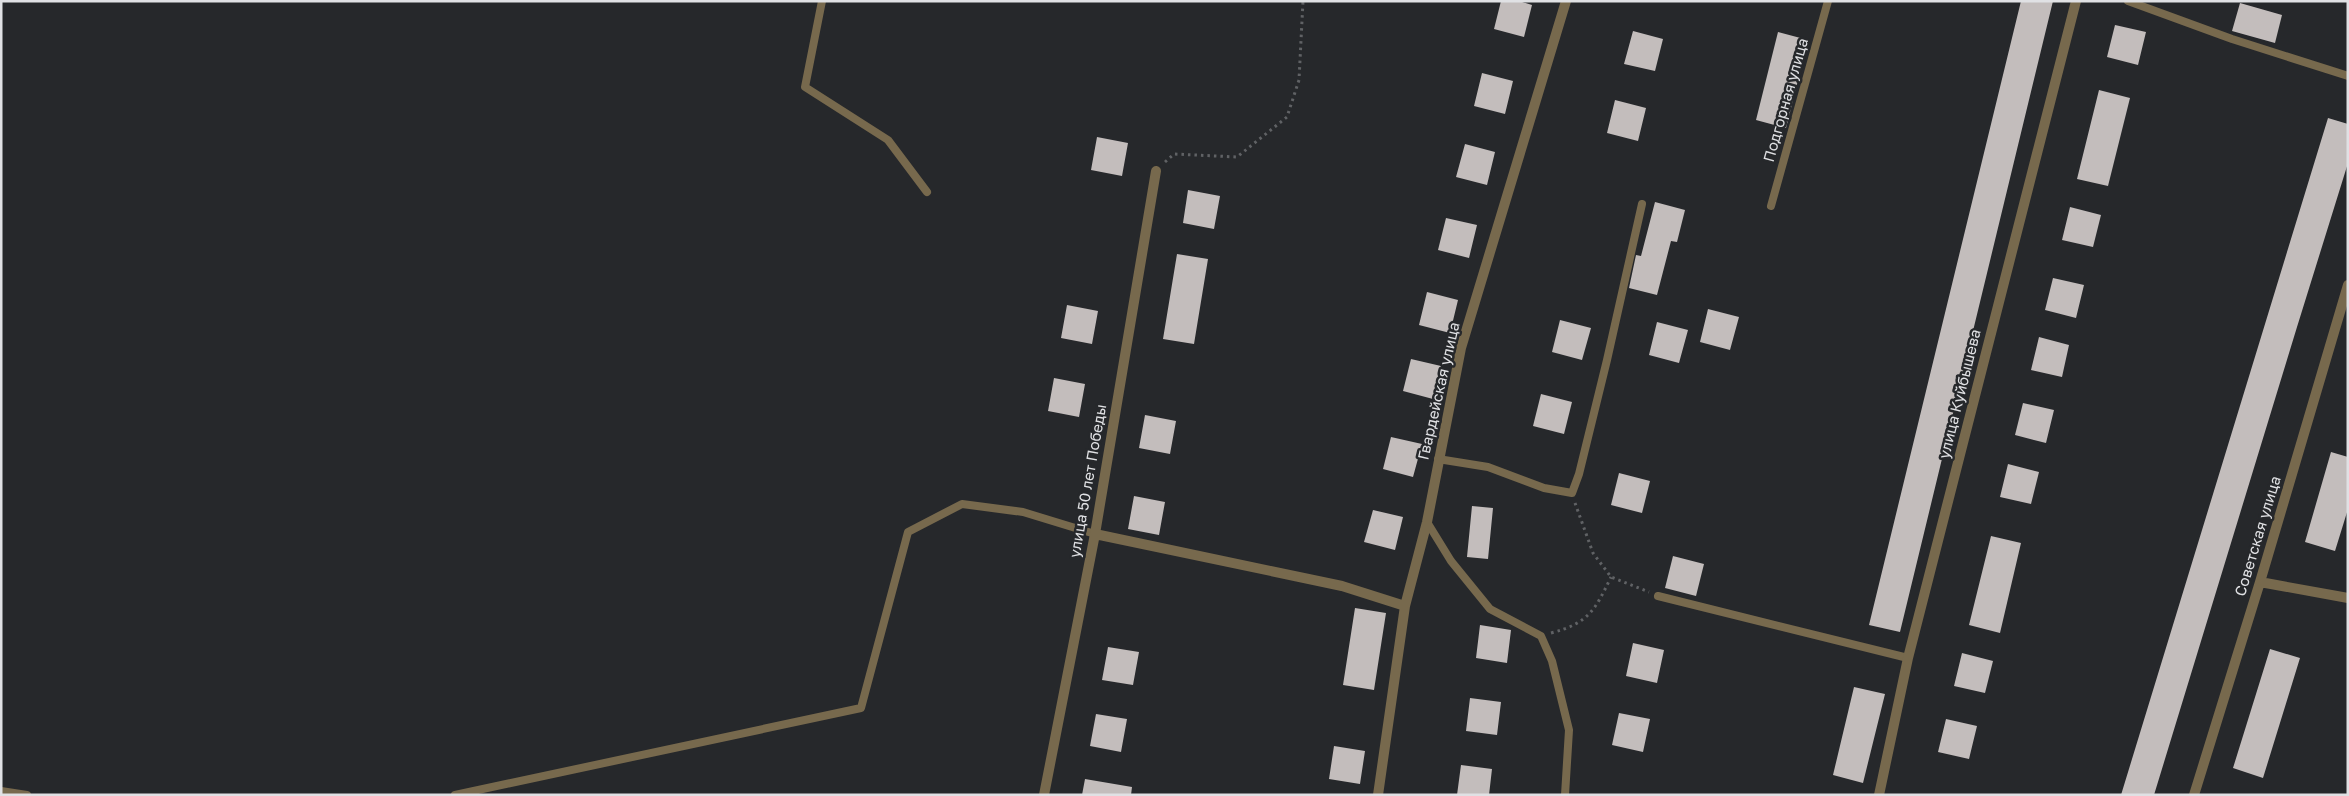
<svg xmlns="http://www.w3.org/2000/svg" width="2349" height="796" viewBox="0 0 2349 796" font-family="'Golos Text',sans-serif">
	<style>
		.building { fill: #c3bdbc }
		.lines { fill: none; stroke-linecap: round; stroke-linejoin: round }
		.path { stroke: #606265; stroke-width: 3; stroke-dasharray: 2.5 4; stroke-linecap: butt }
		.lane { stroke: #77694d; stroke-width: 8 }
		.street { stroke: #77694d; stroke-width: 10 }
		.labels { text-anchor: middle; stroke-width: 5; stroke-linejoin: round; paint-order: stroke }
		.street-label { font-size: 15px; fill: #e0e1e4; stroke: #26282b }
	</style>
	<rect width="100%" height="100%" fill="#26282b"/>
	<path class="building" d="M 1501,1 L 1519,1 L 1532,5 L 1524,37 L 1494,29 Z
		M 2021,1 L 2053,1 L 1900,632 L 1869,625 Z
		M 2240,3 L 2282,15 L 2275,43 L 2232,31 Z
		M 2115,25 L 2146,32 L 2138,65 L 2107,57 Z
		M 1633,31 L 1663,39 L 1655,71 L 1624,64 Z
		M 1778,32 L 1808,40 L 1786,128 L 1756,120 Z
		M 1482,73 L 1513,81 L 1505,114 L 1474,106 Z
		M 2099,90 L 2130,98 L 2108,186 L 2077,179 Z
		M 1615,100 L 1646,108 L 1638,141 L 1607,133 Z
		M 2328,118 L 2348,124 L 2348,163 L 2297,327 L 2154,795 L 2121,795 Z
		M 1097,137 L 1128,143 L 1122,176 L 1091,170 Z
		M 1465,144 L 1495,152 L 1487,185 L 1456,177 Z
		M 1188,190 L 1220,196 L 1214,229 L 1183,223 Z
		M 1655,202 L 1685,210 L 1677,242 L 1671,241 L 1657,295 L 1629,288 L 1636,255 L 1641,256 Z
		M 2070,207 L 2101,215 L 2093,247 L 2062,240 Z
		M 1446,218 L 1477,225 L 1469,258 L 1438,250 Z
		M 1177,254 L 1208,259 L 1194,344 L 1163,339 Z
		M 2053,278 L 2084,285 L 2076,318 L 2045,310 Z
		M 1427,292 L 1458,300 L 1450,333 L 1419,325 Z
		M 1067,305 L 1098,311 L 1092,344 L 1061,338 Z
		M 1708,309 L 1739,317 L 1730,350 L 1700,342 Z
		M 1560,320 L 1591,328 L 1582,360 L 1552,352 Z
		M 1657,322 L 1688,330 L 1679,363 L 1649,355 Z
		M 2039,337 L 2069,345 L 2062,377 L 2031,370 Z
		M 1411,359 L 1441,366 L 1433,399 L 1403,391 Z
		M 1054,378 L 1085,384 L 1079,417 L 1048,411 Z
		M 1541,394 L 1572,402 L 1564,434 L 1533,426 Z
		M 2023,403 L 2054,410 L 2046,443 L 2015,435 Z
		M 1145,415 L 1176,421 L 1170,454 L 1139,448 Z
		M 1391,437 L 1422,444 L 1413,477 L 1383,469 Z
		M 2331,452 L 2348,457 L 2348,509 L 2335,551 L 2305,542 Z
		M 2008,464 L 2039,472 L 2031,504 L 2000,497 Z
		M 1619,473 L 1650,481 L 1642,513 L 1611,505 Z
		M 1134,496 L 1165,502 L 1159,535 L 1128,529 Z
		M 1472,506 L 1493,508 L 1488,559 L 1467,557 Z
		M 1373,510 L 1403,517 L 1395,550 L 1364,542 Z
		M 1991,536 L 2021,543 L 2000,633 L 1969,625 Z
		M 1673,556 L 1704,564 L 1696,596 L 1665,588 Z
		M 1355,608 L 1386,613 L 1374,690 L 1343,685 Z
		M 1480,625 L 1511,630 L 1507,663 L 1476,658 Z
		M 1633,643 L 1664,650 L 1657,683 L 1626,676 Z
		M 1108,647 L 1139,652 L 1133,685 L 1102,680 Z
		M 2270,649 L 2300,658 L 2263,778 L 2233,768 Z
		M 1962,653 L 1993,661 L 1985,693 L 1954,686 Z
		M 1854,687 L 1885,694 L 1863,783 L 1833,775 Z
		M 1470,698 L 1501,702 L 1497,735 L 1466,731 Z
		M 1619,713 L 1650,719 L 1643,752 L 1612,745 Z
		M 1096,714 L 1127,719 L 1121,752 L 1090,746 Z
		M 1946,719 L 1977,726 L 1969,759 L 1938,752 Z
		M 1334,746 L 1365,751 L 1360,784 L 1329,779 Z
		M 1461,765 L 1492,769 L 1489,795 L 1457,795 Z
		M 1085,779 L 1132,787 L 1131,795 L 1082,795 Z"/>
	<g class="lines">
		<path class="path" d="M 1165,162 L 1174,154 L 1237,157 L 1287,117 L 1299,80 L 1303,1
			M 1575,503 L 1593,553 L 1611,577 L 1649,592
			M 1551,633 C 1589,623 1595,610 1611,577"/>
		<path class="lane" d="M 822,1 L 805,87 L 888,140 L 927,192
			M 2128,1 L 2232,39 L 2348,76
			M 1771,206 L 1828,1
			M 1438,459 L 1488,467 L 1544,488 L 1572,493 L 1579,474 L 1607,360 L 1642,204
			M 1427,522 L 1451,561 L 1490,609 L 1541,636 L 1552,661 L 1569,730 L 1565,795
			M 1658,596 L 1908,658
			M 1,791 L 27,795
			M 455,795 L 861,708 L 908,532 L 962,504 L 1023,512 L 1095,534"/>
		<path class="street" d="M 1095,534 L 1342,586 L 1405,606
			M 2260,582 L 2348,598
			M 1044,795 L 1095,534 L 1156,171
			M 1378,795 L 1405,606 L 1427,522 L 1461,348 L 1566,1
			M 1879,795 L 1908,658 L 2076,1
			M 2194,795 L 2260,582 L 2348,285"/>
	</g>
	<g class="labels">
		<g class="street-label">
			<text transform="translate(1786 100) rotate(-74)" y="5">Подгорная улица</text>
			<text transform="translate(1439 391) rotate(-77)" y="5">Гвардейская улица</text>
			<text transform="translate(1960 394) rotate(-76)" y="5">улица Куйбышева</text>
			<text transform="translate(1088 481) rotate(-80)" y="5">улица 50 лет Победы</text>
			<text transform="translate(2258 536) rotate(-73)" y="5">Советская улица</text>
		</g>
	</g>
	<rect width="2349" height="796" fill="none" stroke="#e0e1e4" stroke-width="5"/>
</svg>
